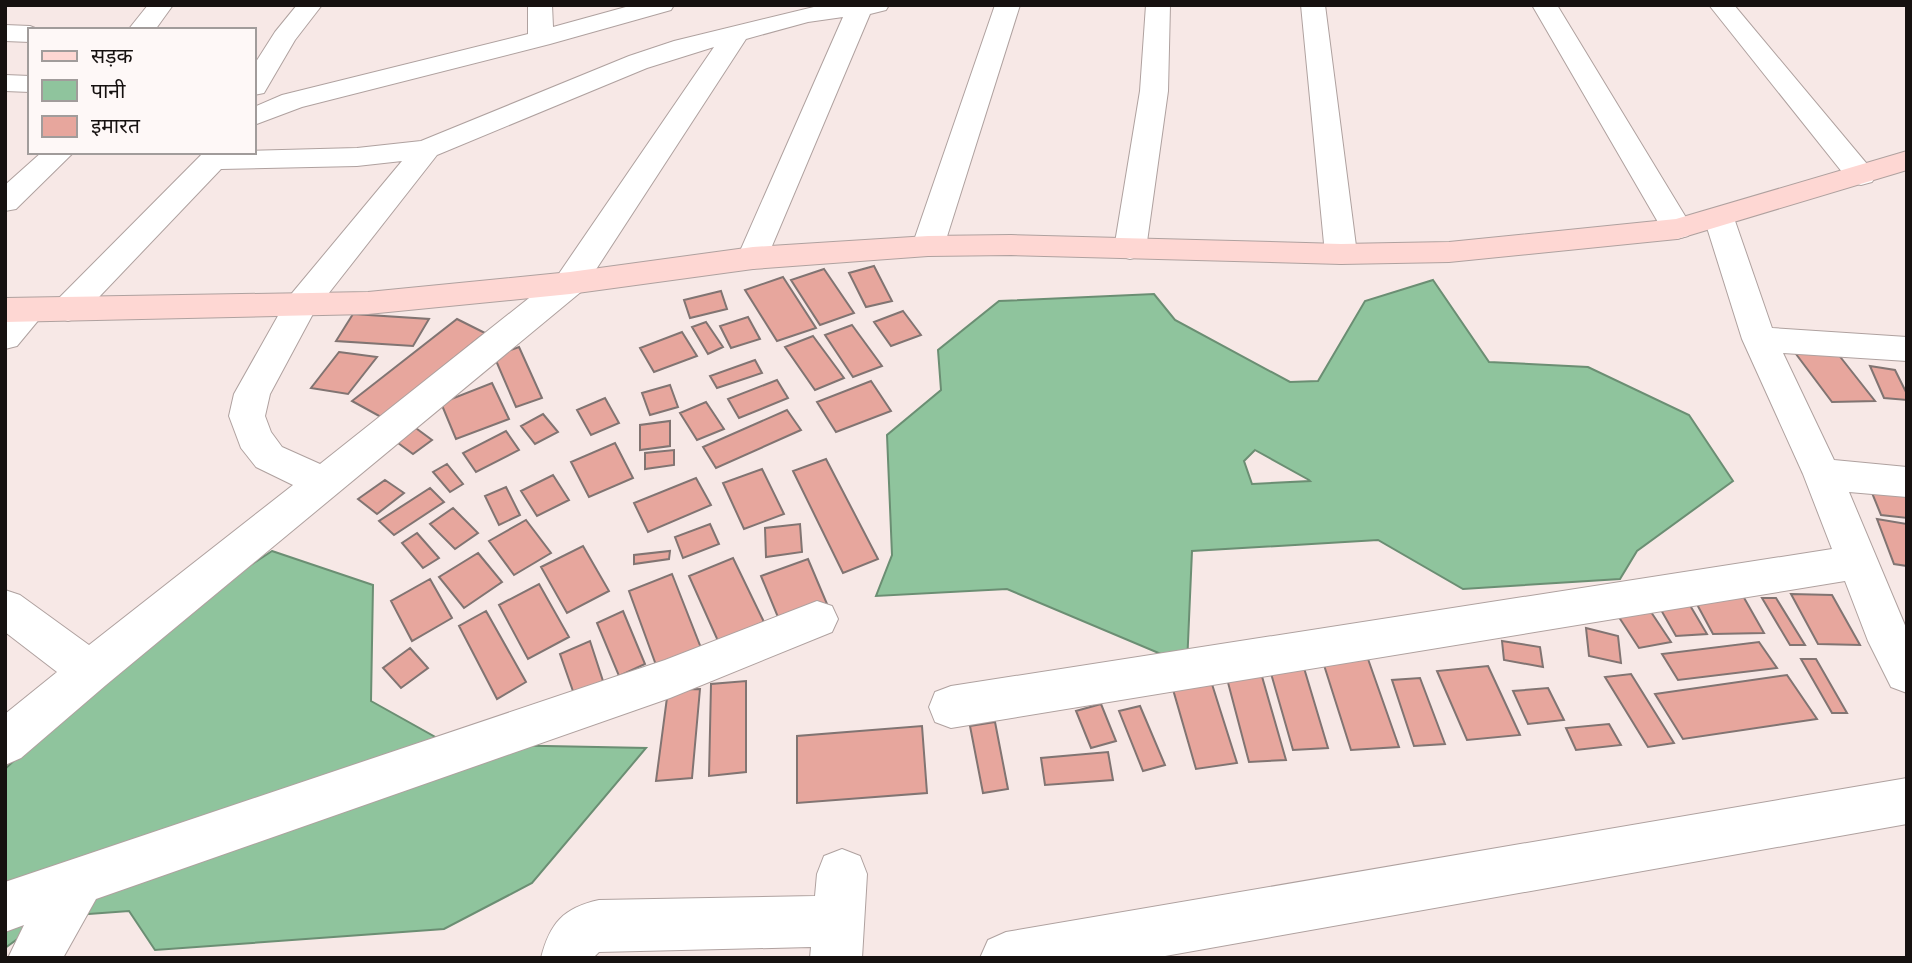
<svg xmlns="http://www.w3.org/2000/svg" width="1912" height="963" viewBox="0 0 1912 963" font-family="'PT Sans','Noto Sans Devanagari',sans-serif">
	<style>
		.water { fill: #8fc49d; stroke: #6b8e73; stroke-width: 2; fill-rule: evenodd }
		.building { fill: #e7a69d; stroke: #817472; stroke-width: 2 }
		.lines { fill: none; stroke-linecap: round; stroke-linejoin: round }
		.street-casing { stroke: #afa19f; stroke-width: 2 }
		.secondary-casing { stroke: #afa19f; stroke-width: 2 }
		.street { fill: #fff; fill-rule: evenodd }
		.secondary { fill: #fed7d3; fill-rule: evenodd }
	</style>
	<rect width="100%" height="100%" fill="#f7e8e6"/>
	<path class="water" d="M 1433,280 L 1489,362 L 1588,367 L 1689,415 L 1733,481 L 1637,551 L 1620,579 L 1463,589 L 1378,540 L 1192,551 L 1187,665 L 1007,589 L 876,596 L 892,555 L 887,435 L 941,390 L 938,350 L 999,301 L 1154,294 L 1175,320 L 1290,382 L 1318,381 L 1365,301 ZM 1255,450 L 1309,480 L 1310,481 L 1252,484 L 1244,461 Z
		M 272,551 L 373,585 L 371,701 L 448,744 L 646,748 L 532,883 L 444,929 L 155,950 L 129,911 L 48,917 L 5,948 L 5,769 L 160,625 Z"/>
	<path class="building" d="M 874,266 L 892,301 L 866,307 L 849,273 Z
		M 824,269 L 854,313 L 820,325 L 791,280 Z
		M 783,277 L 816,328 L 777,341 L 745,290 Z
		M 721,291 L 727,309 L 690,318 L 684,300 Z
		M 903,311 L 921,335 L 891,346 L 874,322 Z
		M 353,314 L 429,319 L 413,346 L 336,341 Z
		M 748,317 L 760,339 L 731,348 L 720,326 Z
		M 457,319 L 485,333 L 381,417 L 352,401 Z
		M 706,322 L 723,347 L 708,354 L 692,327 Z
		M 852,325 L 882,366 L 853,377 L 825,335 Z
		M 682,332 L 697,356 L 654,372 L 640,348 Z
		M 813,336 L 844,378 L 815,390 L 785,347 Z
		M 519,347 L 542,398 L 516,407 L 494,356 Z
		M 1834,349 L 1875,401 L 1832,402 L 1793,350 Z
		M 339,352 L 377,357 L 348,394 L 311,388 Z
		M 755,360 L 762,373 L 717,388 L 710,376 Z
		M 1870,366 L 1895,370 L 1907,394 L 1907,400 L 1884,398 Z
		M 777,380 L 788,398 L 739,418 L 728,399 Z
		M 871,381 L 891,411 L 836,432 L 817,402 Z
		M 492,383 L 509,419 L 456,439 L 441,403 Z
		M 670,385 L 678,407 L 650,415 L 642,393 Z
		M 605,398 L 619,423 L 591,435 L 577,410 Z
		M 706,402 L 724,429 L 697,440 L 680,413 Z
		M 787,410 L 801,430 L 716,468 L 703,447 Z
		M 543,414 L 558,432 L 535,444 L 521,426 Z
		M 670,421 L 670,446 L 640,450 L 640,425 Z
		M 413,426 L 432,440 L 413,454 L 394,440 Z
		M 506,431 L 519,450 L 476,472 L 463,453 Z
		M 615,443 L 633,478 L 589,497 L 571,462 Z
		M 674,450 L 674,465 L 645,469 L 645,453 Z
		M 826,459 L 878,559 L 843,573 L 793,471 Z
		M 447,464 L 463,484 L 450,492 L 433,472 Z
		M 762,469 L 784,514 L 744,529 L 723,483 Z
		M 553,475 L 569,500 L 537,516 L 521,491 Z
		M 696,478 L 711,505 L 648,532 L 634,503 Z
		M 385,480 L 404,493 L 377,514 L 358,499 Z
		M 506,487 L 520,515 L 499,525 L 485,496 Z
		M 430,488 L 444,502 L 394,535 L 379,521 Z
		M 1870,488 L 1907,493 L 1907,518 L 1881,515 Z
		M 453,508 L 478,533 L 455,549 L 430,524 Z
		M 1877,519 L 1907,524 L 1907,566 L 1894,564 Z
		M 526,520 L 551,553 L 514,575 L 489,541 Z
		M 710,524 L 719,544 L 683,558 L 675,537 Z
		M 800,524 L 802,552 L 766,557 L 765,528 Z
		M 417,533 L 439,558 L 423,568 L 402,543 Z
		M 583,546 L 609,591 L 567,613 L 541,567 Z
		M 670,551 L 669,559 L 634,564 L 634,555 Z
		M 478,553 L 502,582 L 464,608 L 439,577 Z
		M 733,558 L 764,622 L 718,641 L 689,576 Z
		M 808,559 L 827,604 L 780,622 L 761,576 Z
		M 672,574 L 701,648 L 656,665 L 629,591 Z
		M 430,579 L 452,618 L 412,641 L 391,601 Z
		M 539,584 L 569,637 L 528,659 L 499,605 Z
		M 1791,594 L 1832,595 L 1860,645 L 1818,644 Z
		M 1743,596 L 1764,633 L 1713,634 L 1693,597 Z
		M 1762,598 L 1776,598 L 1805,645 L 1790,645 Z
		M 1688,602 L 1707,634 L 1676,636 L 1657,603 Z
		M 1645,603 L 1671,642 L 1639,648 L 1613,608 Z
		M 486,611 L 526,682 L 497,699 L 459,626 Z
		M 623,611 L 645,664 L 619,676 L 597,623 Z
		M 1586,628 L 1618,636 L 1621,663 L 1589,656 Z
		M 590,641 L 603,681 L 574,694 L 560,654 Z
		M 1502,641 L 1540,647 L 1543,667 L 1504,660 Z
		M 1759,642 L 1777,668 L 1678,680 L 1662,654 Z
		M 410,648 L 428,668 L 401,688 L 383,668 Z
		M 1368,659 L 1399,747 L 1351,750 L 1323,662 Z
		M 1801,659 L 1816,659 L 1847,713 L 1832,713 Z
		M 1488,666 L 1520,735 L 1467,740 L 1437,671 Z
		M 1304,668 L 1328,748 L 1293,750 L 1270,670 Z
		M 1261,673 L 1286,760 L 1249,762 L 1226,675 Z
		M 1631,674 L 1674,743 L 1648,747 L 1605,677 Z
		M 1787,675 L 1817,719 L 1683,739 L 1655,694 Z
		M 1420,678 L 1445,744 L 1414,746 L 1392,680 Z
		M 746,681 L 746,772 L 709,776 L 711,684 Z
		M 1211,681 L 1237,763 L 1196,769 L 1172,686 Z
		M 1548,688 L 1564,720 L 1528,724 L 1513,691 Z
		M 700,689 L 692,778 L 656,781 L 668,690 Z
		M 1101,704 L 1116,741 L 1091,748 L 1076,711 Z
		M 1140,706 L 1165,765 L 1143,771 L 1119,711 Z
		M 995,722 L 1008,789 L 983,793 L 970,726 Z
		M 1609,724 L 1621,745 L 1576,750 L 1566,728 Z
		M 922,726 L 927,793 L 797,803 L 797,736 Z
		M 1108,752 L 1113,780 L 1045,785 L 1041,758 Z"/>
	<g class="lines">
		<g class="street-casing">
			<path id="street" d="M 148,5 L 173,5 L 155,30 L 128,30 Z
				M 297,5 L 322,5 L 295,40 L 264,93 L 254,95 L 254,65 L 275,32 Z
				M 528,5 L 552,5 L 553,27 L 633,5 L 674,5 L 671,10 L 550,44 L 302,107 L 254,125 L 254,107 L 282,95 L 528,34 Z
				M 822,5 L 889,5 L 886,10 L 870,14 L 764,265 L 753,269 L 742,265 L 737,258 L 843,17 L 808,22 L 746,39 L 582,291 L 106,685 L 21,758 L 5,765 L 5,714 L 57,672 L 5,632 L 5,590 L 20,595 L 89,645 L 293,485 L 256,467 L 241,448 L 229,416 L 234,394 L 288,298 L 402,161 L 357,166 L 221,169 L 80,317 L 68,321 L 56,317 L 51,309 L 56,301 L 204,152 L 357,148 L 421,141 L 629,56 L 674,41 ZM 714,47 L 558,275 L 320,464 L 282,447 L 271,432 L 265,416 L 270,394 L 314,312 L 437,155 L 647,68 Z
				M 995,5 L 1020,5 L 944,246 L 939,253 L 928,256 L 917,253 L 912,246 Z
				M 1146,5 L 1170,5 L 1168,91 L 1146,249 L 1141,256 L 1130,259 L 1119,256 L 1114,249 L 1140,91 Z
				M 1301,5 L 1325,5 L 1357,254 L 1352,261 L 1341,264 L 1330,261 L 1325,254 Z
				M 1532,5 L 1557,5 L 1693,229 L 1688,236 L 1677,239 L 1666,236 Z
				M 1709,5 L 1734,5 L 1872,170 L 1876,176 L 1872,182 L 1861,185 L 1850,182 Z
				M 5,25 L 30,26 L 40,30 L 30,30 L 30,42 L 5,41 Z
				M 5,75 L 30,76 L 30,92 L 5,91 Z
				M 42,152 L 74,152 L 16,209 L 5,211 L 5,185 Z
				M 1719,208 L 1730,211 L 1734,218 L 1772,328 L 1907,337 L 1907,361 L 1783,353 L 1834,460 L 1907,467 L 1907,497 L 1849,492 L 1907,630 L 1907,693 L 1891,687 L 1868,641 L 1845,581 L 951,728 L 935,722 L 929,707 L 935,692 L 951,686 L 1832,549 L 1803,474 L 1742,339 L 1704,218 L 1708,211 Z
				M 29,299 L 41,303 L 46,311 L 17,346 L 5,349 L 5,315 L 17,303 Z
				M 817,601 L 832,606 L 838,619 L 832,632 L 670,698 L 96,899 L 63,958 L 8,958 L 24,925 L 5,932 L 5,882 L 665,660 Z
				M 1907,778 L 1907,824 L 1154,958 L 980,958 L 988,940 L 1006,932 Z
				M 842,849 L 860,856 L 867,874 L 862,958 L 810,958 L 811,947 L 599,952 L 593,958 L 541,958 C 550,923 563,908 599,900 L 815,896 L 817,874 L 824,856 Z"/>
		</g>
		<g class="secondary-casing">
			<path id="secondary" d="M 1907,151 L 1907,170 L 1677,239 L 1449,262 L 1341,264 L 1011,255 L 928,256 L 753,269 L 570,294 L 368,314 L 5,322 L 5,298 L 368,292 L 570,272 L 753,247 L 928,236 L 1011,235 L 1341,244 L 1449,242 L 1676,219 Z"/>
		</g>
		<use href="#street" class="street"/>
		<use href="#secondary" class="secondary"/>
	</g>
	<rect width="1912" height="963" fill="none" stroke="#161110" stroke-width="14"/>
	<rect x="28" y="28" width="228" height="126" fill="#fef8f7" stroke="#a19c9b" stroke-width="2"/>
	<rect x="42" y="51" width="35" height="10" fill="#fed7d3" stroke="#a19c9b" stroke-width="2"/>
	<text x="91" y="63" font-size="21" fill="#161110">सड़क</text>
	<rect x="42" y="80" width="35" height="21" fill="#8fc49d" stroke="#a19c9b" stroke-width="2"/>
	<text x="91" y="98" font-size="21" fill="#161110">पानी</text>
	<rect x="42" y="116" width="35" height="21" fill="#e7a69d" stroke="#a19c9b" stroke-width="2"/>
	<text x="91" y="133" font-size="21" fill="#161110">इमारत</text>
</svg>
